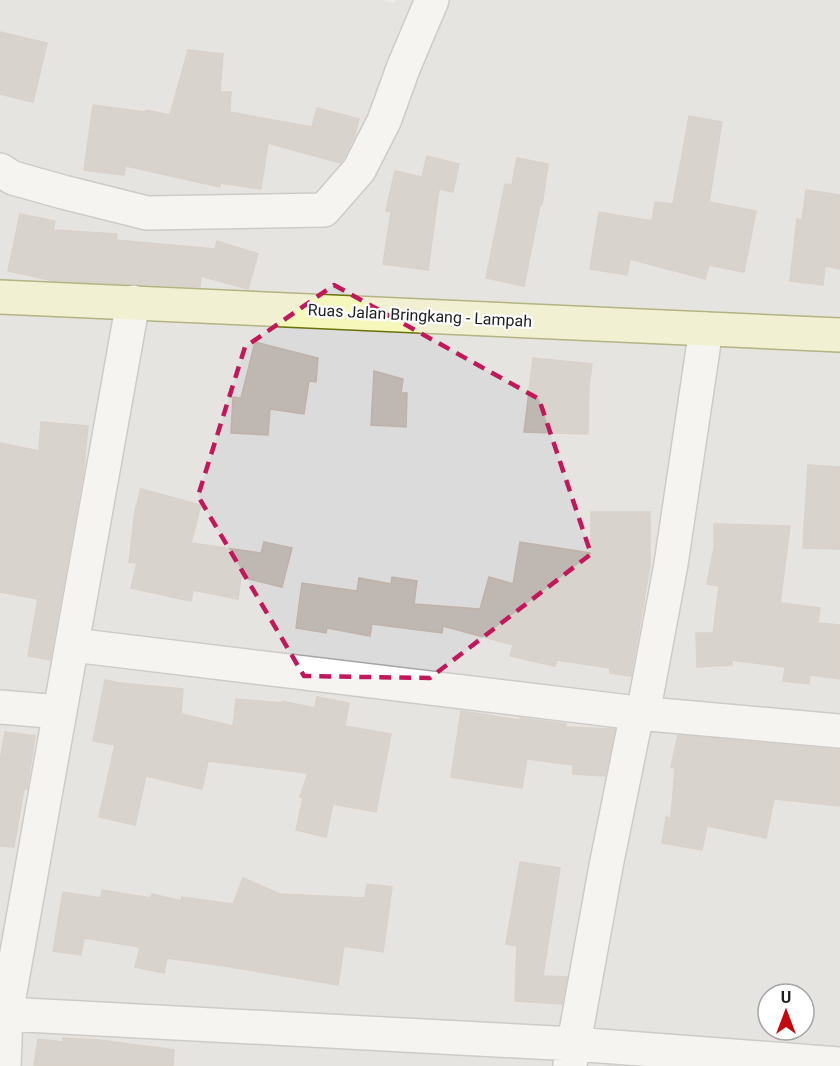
<svg xmlns="http://www.w3.org/2000/svg" width="840" height="1066" viewBox="0 0 840 1066" font-family="Roboto,sans-serif">
	<style>
		.residential { fill: #dcdbdb; fill-rule: evenodd }
		.building { fill: #bfb7b1; stroke: #c0b2a8; stroke-width: 1.5 }
		.lines { fill: none; stroke-linecap: round; stroke-linejoin: round }
		.minor-casing { stroke: #a5a5a5; stroke-width: 36 }
		.secondary-casing { stroke: #68710a; stroke-width: 36 }
		.minor { stroke: #fff; stroke-width: 33 }
		.secondary { stroke: #f5f7bb; stroke-width: 33 }
		.marked { fill: none; stroke: #c2185b; stroke-width: 4.5; stroke-dasharray: 12 8; stroke-linejoin: round }
		.labels { text-anchor: middle; stroke-width: 4.5; stroke-linejoin: round; paint-order: stroke }
		.street-label { font-size: 16px; fill: #1e1e1e; stroke: #fff }
	</style>
	<rect width="100%" height="100%" fill="#efebe5"/>
	<path class="residential" d="M 0,0 L 382,0 L 394,3 L 395,0 L 840,0 L 840,1066 L 0,1066 ZM 768,994 L 804,994 L 804,1030 L 768,1030 Z"/>
	<path class="building" d="M 0,32 L 47,43 L 33,102 L 0,94 Z
		M 188,50 L 223,54 L 220,92 L 231,92 L 230,112 L 312,127 L 317,108 L 359,119 L 354,138 L 343,159 L 340,163 L 268,143 L 261,189 L 220,183 L 220,187 L 126,166 L 124,175 L 84,170 L 93,105 L 145,112 L 146,110 L 170,115 Z
		M 689,116 L 722,122 L 709,202 L 756,211 L 744,272 L 709,265 L 705,279 L 630,259 L 627,275 L 590,269 L 599,212 L 652,221 L 655,202 L 673,204 Z
		M 427,156 L 459,164 L 453,192 L 439,189 L 428,270 L 383,264 L 391,212 L 386,211 L 395,171 L 422,177 Z
		M 517,158 L 548,164 L 542,205 L 540,205 L 524,286 L 486,278 L 505,184 L 512,185 Z
		M 806,190 L 840,195 L 840,269 L 825,266 L 823,285 L 790,281 L 797,219 L 802,220 Z
		M 20,214 L 55,221 L 53,230 L 117,234 L 116,240 L 215,249 L 217,241 L 258,254 L 248,289 L 201,276 L 200,287 L 54,281 L 8,271 Z
		M 255,342 L 318,358 L 316,382 L 309,381 L 304,414 L 270,409 L 268,435 L 231,433 L 233,397 L 241,398 Z
		M 533,358 L 592,364 L 589,386 L 588,434 L 524,432 Z
		M 374,371 L 403,379 L 401,393 L 407,393 L 406,427 L 371,425 Z
		M 41,422 L 88,426 L 83,475 L 50,660 L 28,656 L 38,599 L 0,592 L 0,443 L 39,451 Z
		M 808,465 L 840,467 L 840,549 L 803,548 Z
		M 141,489 L 201,505 L 191,543 L 261,553 L 264,542 L 292,548 L 282,587 L 241,577 L 238,599 L 193,590 L 191,601 L 131,588 L 137,563 L 129,562 L 135,511 Z
		M 591,512 L 650,512 L 650,566 L 631,676 L 610,673 L 610,668 L 557,660 L 555,666 L 510,656 L 513,645 L 443,626 L 442,633 L 372,624 L 370,636 L 327,628 L 326,633 L 296,628 L 302,583 L 357,591 L 359,578 L 391,584 L 392,577 L 417,581 L 414,604 L 480,609 L 489,577 L 513,584 L 520,542 L 591,553 Z
		M 714,524 L 790,526 L 780,603 L 820,608 L 818,623 L 840,625 L 840,679 L 810,675 L 809,684 L 783,681 L 785,667 L 732,660 L 732,665 L 697,667 L 696,633 L 713,633 L 719,586 L 707,584 L 714,547 Z
		M 105,680 L 119,683 L 183,689 L 181,714 L 233,726 L 236,699 L 281,703 L 282,701 L 315,708 L 317,697 L 349,703 L 345,726 L 391,734 L 376,812 L 333,804 L 326,837 L 296,830 L 303,798 L 300,797 L 308,773 L 208,761 L 202,789 L 146,776 L 135,825 L 99,817 L 115,745 L 93,741 Z
		M 461,711 L 520,720 L 520,718 L 566,724 L 566,727 L 615,729 L 605,776 L 573,774 L 573,765 L 527,759 L 522,788 L 451,777 Z
		M 5,732 L 35,736 L 27,789 L 24,788 L 14,847 L 0,846 L 0,762 Z
		M 678,735 L 840,750 L 840,806 L 774,799 L 766,838 L 707,826 L 702,850 L 662,843 L 666,817 L 671,818 L 675,768 L 671,767 Z
		M 520,862 L 560,868 L 543,976 L 567,977 L 562,1004 L 515,1001 L 517,946 L 506,944 Z
		M 243,878 L 280,894 L 365,898 L 367,884 L 392,887 L 383,952 L 344,946 L 338,985 L 225,966 L 167,958 L 164,973 L 135,967 L 140,947 L 84,938 L 81,955 L 53,951 L 63,892 L 101,898 L 102,890 L 151,898 L 152,894 L 181,901 L 182,897 L 233,904 Z
		M 63,1038 L 99,1040 L 174,1050 L 173,1066 L 34,1066 L 38,1039 L 63,1042 Z"/>
	<g class="lines">
		<g class="minor-casing">
			<path id="minor" d="M 0,170 L 13,178 L 63,192 L 147,213 L 324,210 L 359,170 L 384,121 L 404,66 L 432,0
				M 133,302 L 6,1014 L 574,1044 L 840,1064
				M 73,645 L 637,713 L 840,731
				M 0,707 L 60,712
				M 643,714 L 671,564 L 706,329
				M 0,1014 L 6,1014 L 4,1066
				M 570,1065 L 606,866 L 637,713"/>
		</g>
		<g class="secondary-casing">
			<path id="secondary" d="M 0,297 L 840,335"/>
		</g>
		<use href="#minor" class="minor"/>
		<use href="#secondary" class="secondary"/>
	</g>
	<path d="M0 0H840V1066H0ZM 334,285 L 539,399 L 591,554 L 430,678 L 304,676 L 198,496 L 245,347 Z" fill="#efebe5" fill-opacity=".55" fill-rule="evenodd"/>
	<path class="marked" d="M 334,285 L 539,399 L 591,554 L 430,678 L 304,676 L 198,496 L 245,347 Z"/>
	<g class="labels">
		<g class="street-label">
			<text transform="translate(420 315) rotate(3)" y="6">Ruas Jalan Bringkang - Lampah</text>
		</g>
	</g>
	<g transform="translate(786 1012)"><circle r="28" fill="#ffffff" stroke="#a5a5a5" stroke-width="1.5"/>
	<path d="M0-4.5L10 22L0 15L-10 22Z" fill="#c4090e"/>
	<text y="-9" font-size="16" font-weight="bold" text-anchor="middle" fill="#1e1e1e">U</text>
	</g>
</svg>
